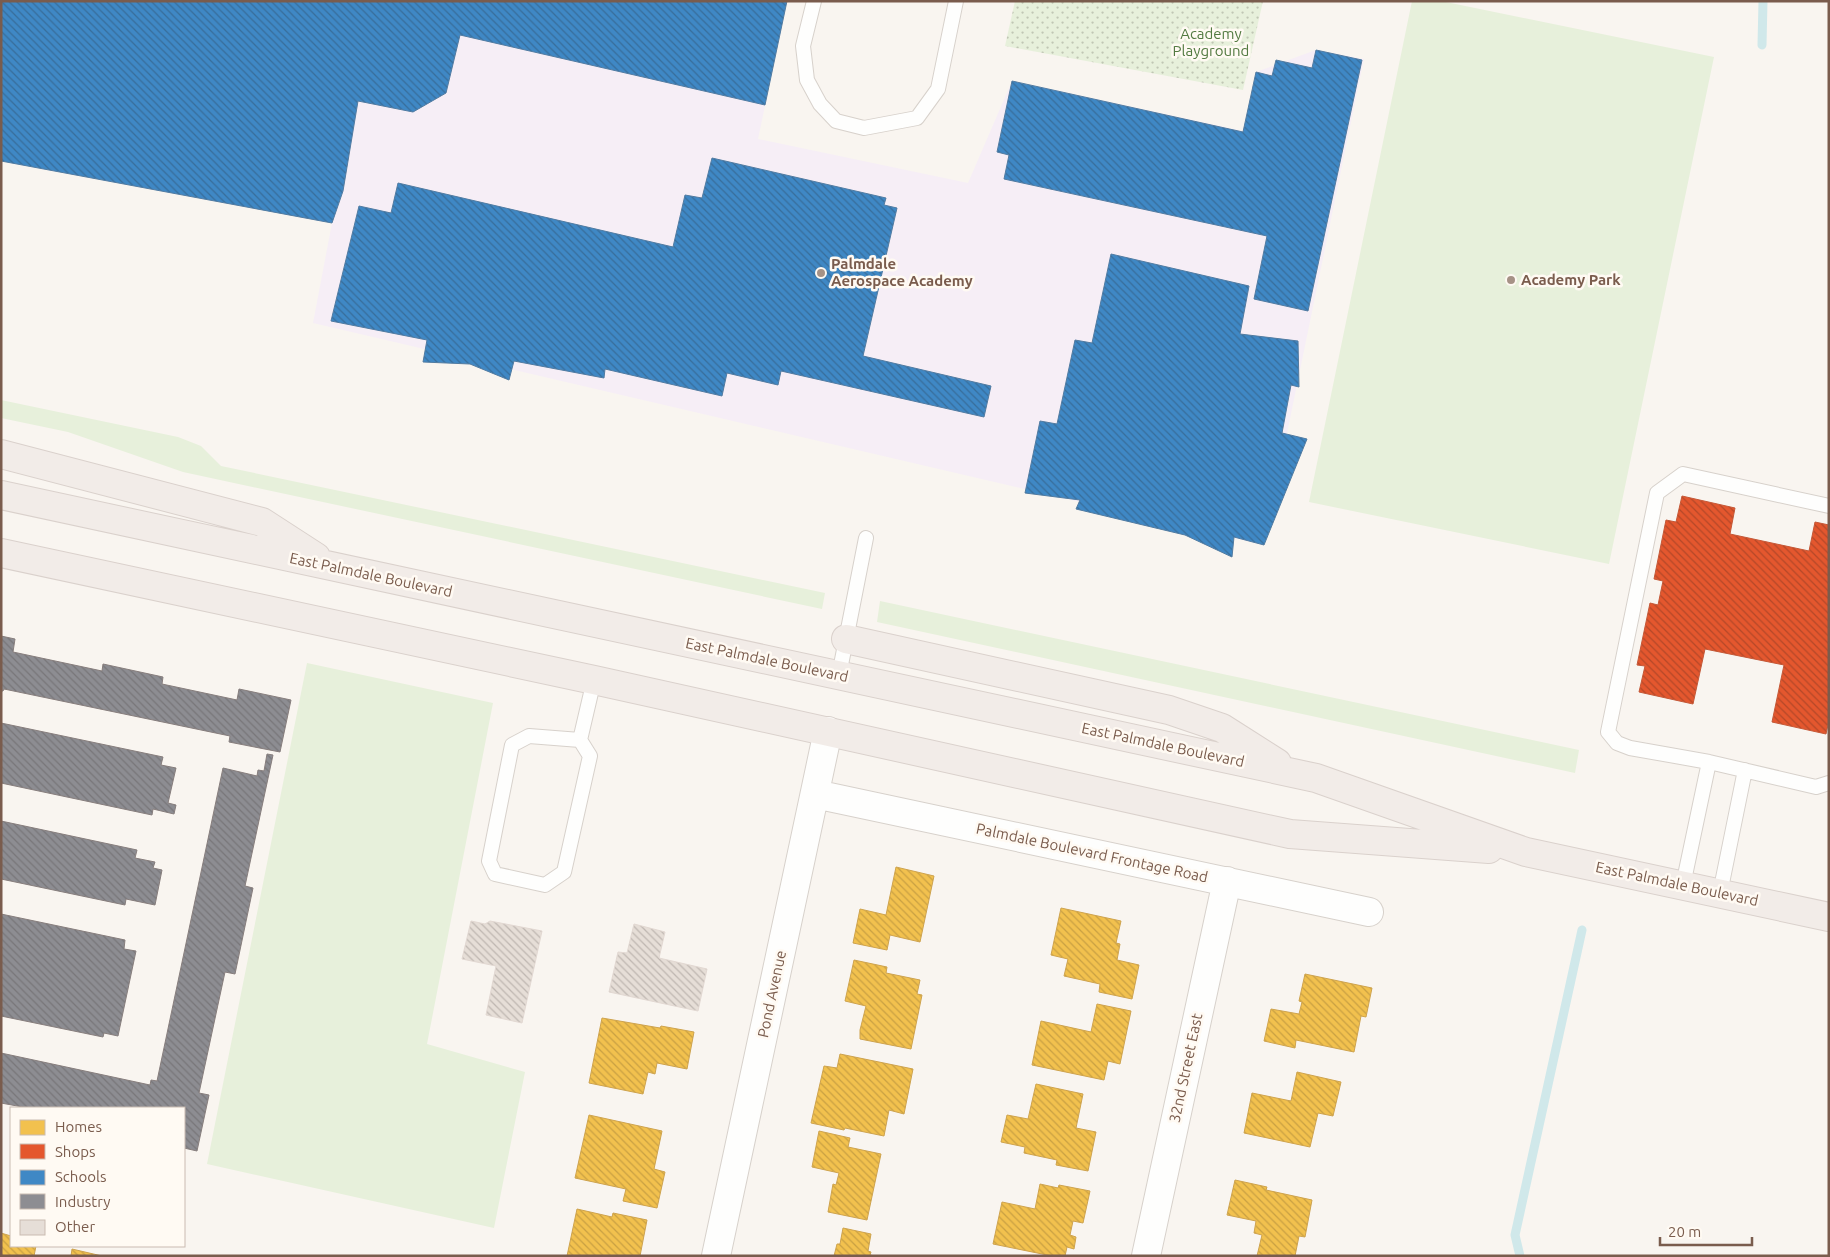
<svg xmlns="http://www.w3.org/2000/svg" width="1830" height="1257" viewBox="0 0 1830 1257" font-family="Ubuntu,sans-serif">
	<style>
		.education { fill: #f6eef6 }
		.green { fill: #e7f0db }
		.park { fill: url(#park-dots) }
		.homes { fill: url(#homes-back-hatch); stroke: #cea34e }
		.shops { fill: url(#shops-back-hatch); stroke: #c45837 }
		.schools { fill: url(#schools-back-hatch); stroke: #517ba1 }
		.industry { fill: url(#industry-back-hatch); stroke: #877e7d }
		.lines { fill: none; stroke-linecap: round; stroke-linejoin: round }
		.stream { stroke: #d0e8ea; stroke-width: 9 }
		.building { fill: url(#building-back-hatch); stroke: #e2d8d2 }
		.service-casing { stroke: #d7d1cb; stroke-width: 16 }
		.minor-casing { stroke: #d7d1cb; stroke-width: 30 }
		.trunk-casing { stroke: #dad1cc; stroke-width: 30 }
		.service { stroke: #fefefd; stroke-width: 14 }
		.minor { stroke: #fefefd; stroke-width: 28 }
		.trunk { stroke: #f2ece8; stroke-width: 28 }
		.poi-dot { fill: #a69286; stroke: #fffaf3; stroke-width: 2 }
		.labels { text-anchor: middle; stroke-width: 5; stroke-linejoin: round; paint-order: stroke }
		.park-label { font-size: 15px; fill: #537a41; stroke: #fffaf3 }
		.poi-label { font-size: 15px; font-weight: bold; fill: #7a5c4d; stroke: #fffaf3; text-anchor: start }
		.street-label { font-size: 15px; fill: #7a5c4d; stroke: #fffaf3 }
	</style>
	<defs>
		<pattern id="park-dots" width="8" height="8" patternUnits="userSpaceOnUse" patternTransform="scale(1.25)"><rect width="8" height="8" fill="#e7f0db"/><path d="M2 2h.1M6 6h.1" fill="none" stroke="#c0c6b4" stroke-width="1.8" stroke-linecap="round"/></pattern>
		<pattern id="homes-back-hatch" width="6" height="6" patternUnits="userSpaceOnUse" patternTransform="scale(1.25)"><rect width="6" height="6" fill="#f2c14e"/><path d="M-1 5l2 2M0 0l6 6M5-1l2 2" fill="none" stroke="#c9a043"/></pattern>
		<pattern id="shops-back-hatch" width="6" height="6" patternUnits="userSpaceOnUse" patternTransform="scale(1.25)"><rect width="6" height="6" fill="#e4572e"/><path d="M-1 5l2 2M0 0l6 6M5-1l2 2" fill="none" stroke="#b44828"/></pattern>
		<pattern id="schools-back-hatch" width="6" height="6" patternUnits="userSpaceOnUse" patternTransform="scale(1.25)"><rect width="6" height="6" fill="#3f88c5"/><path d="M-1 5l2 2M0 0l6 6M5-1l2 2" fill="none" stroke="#386d9a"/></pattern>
		<pattern id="industry-back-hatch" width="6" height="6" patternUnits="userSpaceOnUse" patternTransform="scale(1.25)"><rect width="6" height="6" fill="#8d8d92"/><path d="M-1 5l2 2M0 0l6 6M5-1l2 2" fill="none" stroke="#787679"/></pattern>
		<pattern id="building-back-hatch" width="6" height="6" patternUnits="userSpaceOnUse" patternTransform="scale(1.25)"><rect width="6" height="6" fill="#e6ded7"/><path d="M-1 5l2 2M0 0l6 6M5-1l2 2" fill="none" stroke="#bfb7b1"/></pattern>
	</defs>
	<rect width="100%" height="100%" fill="#f9f5f0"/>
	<path class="education" d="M 1,1 L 787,1 L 758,139 L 968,183 L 1012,81 L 1243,131 L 1256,72 L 1316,50 L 1364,59 L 1264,545 L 313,323 L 332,223 L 1,161 Z"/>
	<path class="green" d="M 1412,1 L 1441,1 L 1714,57 L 1609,564 L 1309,502 Z
		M 1,400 L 178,437 L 201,446 L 221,466 L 825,593 L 822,609 L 183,472 L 68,432 L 1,418 Z
		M 880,601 L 1579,750 L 1575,773 L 877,622 Z
		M 307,663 L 493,703 L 427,1044 L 525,1072 L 494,1228 L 207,1164 Z"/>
	<path class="park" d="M 1015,1 L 1263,1 L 1243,90 L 1005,46 Z"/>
	<path class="homes" d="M 896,867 L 934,876 L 920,942 L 890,935 L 887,950 L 853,943 L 860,909 L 886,915 Z
		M 1061,908 L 1121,921 L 1116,943 L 1120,944 L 1117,960 L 1139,965 L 1132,999 L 1099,992 L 1100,984 L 1064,976 L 1068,959 L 1051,955 Z
		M 854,960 L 887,967 L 886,973 L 920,980 L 917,994 L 922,995 L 911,1049 L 860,1039 L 860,1030 L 866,1006 L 845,1001 Z
		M 1305,974 L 1372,988 L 1366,1017 L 1361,1016 L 1354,1052 L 1296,1040 L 1295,1048 L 1264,1041 L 1271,1009 L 1299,1014 L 1302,1002 L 1299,1001 Z
		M 1097,1004 L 1131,1011 L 1120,1064 L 1108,1061 L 1104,1080 L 1032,1065 L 1041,1021 L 1091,1032 Z
		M 602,1018 L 660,1028 L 661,1026 L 694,1032 L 687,1069 L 657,1063 L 655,1074 L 648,1072 L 643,1094 L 589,1083 Z
		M 840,1054 L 913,1069 L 904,1114 L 889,1110 L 884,1136 L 845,1128 L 844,1130 L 811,1123 L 824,1066 L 837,1068 Z
		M 1297,1072 L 1341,1082 L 1333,1116 L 1318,1113 L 1310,1147 L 1244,1133 L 1252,1093 L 1291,1101 Z
		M 1036,1084 L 1083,1094 L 1076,1128 L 1096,1132 L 1088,1171 L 1056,1165 L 1057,1160 L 1024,1153 L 1025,1147 L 1001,1142 L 1007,1115 L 1028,1119 Z
		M 589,1115 L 662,1131 L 654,1169 L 665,1172 L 657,1208 L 623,1201 L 626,1189 L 575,1178 Z
		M 819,1131 L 850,1138 L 848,1147 L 881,1154 L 867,1220 L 828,1212 L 833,1184 L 836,1185 L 839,1173 L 812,1167 Z
		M 1235,1180 L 1267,1187 L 1266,1190 L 1312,1200 L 1305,1237 L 1299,1236 L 1295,1256 L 1257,1256 L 1262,1235 L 1254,1233 L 1256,1221 L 1227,1215 Z
		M 1040,1184 L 1058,1188 L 1059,1185 L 1090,1191 L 1083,1223 L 1073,1221 L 1070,1235 L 1076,1237 L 1074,1249 L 1067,1247 L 1065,1256 L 1052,1256 L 993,1244 L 1002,1202 L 1035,1209 Z
		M 577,1209 L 612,1217 L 613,1213 L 647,1220 L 640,1256 L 567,1256 Z
		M 843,1228 L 871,1234 L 868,1251 L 871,1252 L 870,1255 L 875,1256 L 834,1256 L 837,1244 L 840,1244 Z
		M 1,1233 L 11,1236 L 11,1246 L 36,1246 L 34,1256 L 1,1256 Z
		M 72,1249 L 102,1256 L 71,1256 Z"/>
	<path class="shops" d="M 1682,496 L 1735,508 L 1730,534 L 1809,551 L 1815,522 L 1829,525 L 1829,720 L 1826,734 L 1772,722 L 1784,665 L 1705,649 L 1693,704 L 1639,692 L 1645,666 L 1637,665 L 1650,603 L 1658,605 L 1663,581 L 1654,579 L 1666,520 L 1676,522 Z"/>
	<path class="schools" d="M 1,1 L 787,1 L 765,105 L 460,35 L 446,93 L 413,112 L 358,101 L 343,191 L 332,223 L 1,161 Z
		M 1316,50 L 1362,60 L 1308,311 L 1254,299 L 1267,236 L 1004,179 L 1009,155 L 997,152 L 1012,81 L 1243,132 L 1256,72 L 1272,76 L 1276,60 L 1312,68 Z
		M 712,158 L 886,198 L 884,205 L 897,208 L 863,356 L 991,386 L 984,417 L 781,371 L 778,385 L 727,373 L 722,396 L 605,369 L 604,378 L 514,361 L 509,380 L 470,364 L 423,362 L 427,340 L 331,321 L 359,206 L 391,213 L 398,183 L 673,247 L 685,195 L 702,198 Z
		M 1111,254 L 1249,286 L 1240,334 L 1298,341 L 1299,387 L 1291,385 L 1282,433 L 1307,439 L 1264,545 L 1234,537 L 1232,557 L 1185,535 L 1076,509 L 1080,500 L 1025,493 L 1040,421 L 1057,424 L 1075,340 L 1092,343 Z"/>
	<path class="industry" d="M 1,636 L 15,639 L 13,652 L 102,671 L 103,664 L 163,677 L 162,684 L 237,700 L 239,689 L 291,700 L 280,752 L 229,742 L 230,736 L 4,689 L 3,691 L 1,691 Z
		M 1,723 L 163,757 L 161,765 L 176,768 L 168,803 L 176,805 L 174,814 L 153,809 L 152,815 L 1,783 Z
		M 267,754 L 273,755 L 245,886 L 253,888 L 235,974 L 225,972 L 199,1093 L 209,1095 L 197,1151 L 184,1148 L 184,1108 L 28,1108 L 1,1103 L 1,1053 L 150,1085 L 151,1080 L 157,1081 L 223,768 L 257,776 L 258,770 L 264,771 Z
		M 1,821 L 137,850 L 135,858 L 155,862 L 153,868 L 162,870 L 155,905 L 126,899 L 125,905 L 1,879 Z
		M 1,914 L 125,940 L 124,949 L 136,951 L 118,1036 L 104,1033 L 103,1037 L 1,1016 Z"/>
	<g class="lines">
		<path class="stream" d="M 1762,45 L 1763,1
			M 1520,1256 L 1515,1235 L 1582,930"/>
	</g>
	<path class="building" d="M 471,921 L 485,924 L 490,921 L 542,931 L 522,1023 L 486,1015 L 496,966 L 462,959 Z
		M 634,924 L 665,932 L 659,958 L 707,969 L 698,1011 L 609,992 L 618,952 L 627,953 Z"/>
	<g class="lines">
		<g class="service-casing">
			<path id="service" d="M 814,1 L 803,46 L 807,80 L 820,104 L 836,121 L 864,128 L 917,118 L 938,89 L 956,1
				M 1829,506 L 1683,474 L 1657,493 L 1608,732 L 1617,743 L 1630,748 L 1709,762 L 1816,787 L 1829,783
				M 839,675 L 866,538
				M 580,740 L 529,736 L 512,745 L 489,861 L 495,874 L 545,885 L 564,872 L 590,756 L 580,740 L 594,680
				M 1683,885 L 1709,762
				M 1720,893 L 1745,770"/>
		</g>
		<g class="minor-casing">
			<path id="minor" d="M 815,794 L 1369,912
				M 716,1256 L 828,731
				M 1146,1256 L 1227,881"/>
		</g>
		<g class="trunk-casing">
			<path id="trunk" d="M 1,454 L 262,522 L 316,557
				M 1,495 L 1316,778 L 1526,852 L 1829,917
				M 1,553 L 594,680 L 1290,834 L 1489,849
				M 846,639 L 1169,710 L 1222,728 L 1277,763"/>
		</g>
		<use href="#service" class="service"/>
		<use href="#minor" class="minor"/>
		<use href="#trunk" class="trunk"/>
	</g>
	<g class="poi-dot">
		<circle cx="821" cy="273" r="5"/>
		<circle cx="1511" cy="280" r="5"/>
	</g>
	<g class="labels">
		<g class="park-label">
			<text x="1211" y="39">Academy<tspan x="1211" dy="17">Playground</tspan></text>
		</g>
		<g class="poi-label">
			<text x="831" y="269">Palmdale<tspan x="831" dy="17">Aerospace Academy</tspan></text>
			<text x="1521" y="285">Academy Park</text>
		</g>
		<g class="street-label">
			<text transform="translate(371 575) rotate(12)" y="5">East Palmdale Boulevard</text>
			<text transform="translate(767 660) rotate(12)" y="5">East Palmdale Boulevard</text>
			<text transform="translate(1163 745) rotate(12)" y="5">East Palmdale Boulevard</text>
			<text transform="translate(1092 853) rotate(12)" y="5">Palmdale Boulevard Frontage Road</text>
			<text transform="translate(1677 884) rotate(12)" y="5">East Palmdale Boulevard</text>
			<text transform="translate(772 994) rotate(-78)" y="5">Pond Avenue</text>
			<text transform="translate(1186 1068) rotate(-78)" y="5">32nd Street East</text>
		</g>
	</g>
	<rect width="1830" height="1257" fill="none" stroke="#7a5c4d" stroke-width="5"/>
	<rect x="10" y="1107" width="175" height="140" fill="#fffaf3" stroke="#cabbb1"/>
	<rect x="20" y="1120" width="25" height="15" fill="#f2c14e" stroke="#cabbb1"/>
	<text x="55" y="1132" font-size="15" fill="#7a5c4d">Homes</text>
	<rect x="20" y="1144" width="25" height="15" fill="#e4572e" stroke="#cabbb1"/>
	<text x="55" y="1157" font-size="15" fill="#7a5c4d">Shops</text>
	<rect x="20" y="1170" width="25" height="15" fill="#3f88c5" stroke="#cabbb1"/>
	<text x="55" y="1182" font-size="15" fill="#7a5c4d">Schools</text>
	<rect x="20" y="1194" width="25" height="15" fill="#8d8d92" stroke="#cabbb1"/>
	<text x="55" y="1207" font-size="15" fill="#7a5c4d">Industry</text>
	<rect x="20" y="1220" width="25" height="15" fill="#e6ded7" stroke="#cabbb1"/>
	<text x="55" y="1232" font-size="15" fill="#7a5c4d">Other</text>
	<path d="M1660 1237v8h92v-8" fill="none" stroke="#7a5c4d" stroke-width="2.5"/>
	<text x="1668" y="1237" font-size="15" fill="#7a5c4d" stroke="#fffaf3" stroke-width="4" paint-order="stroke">20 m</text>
</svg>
